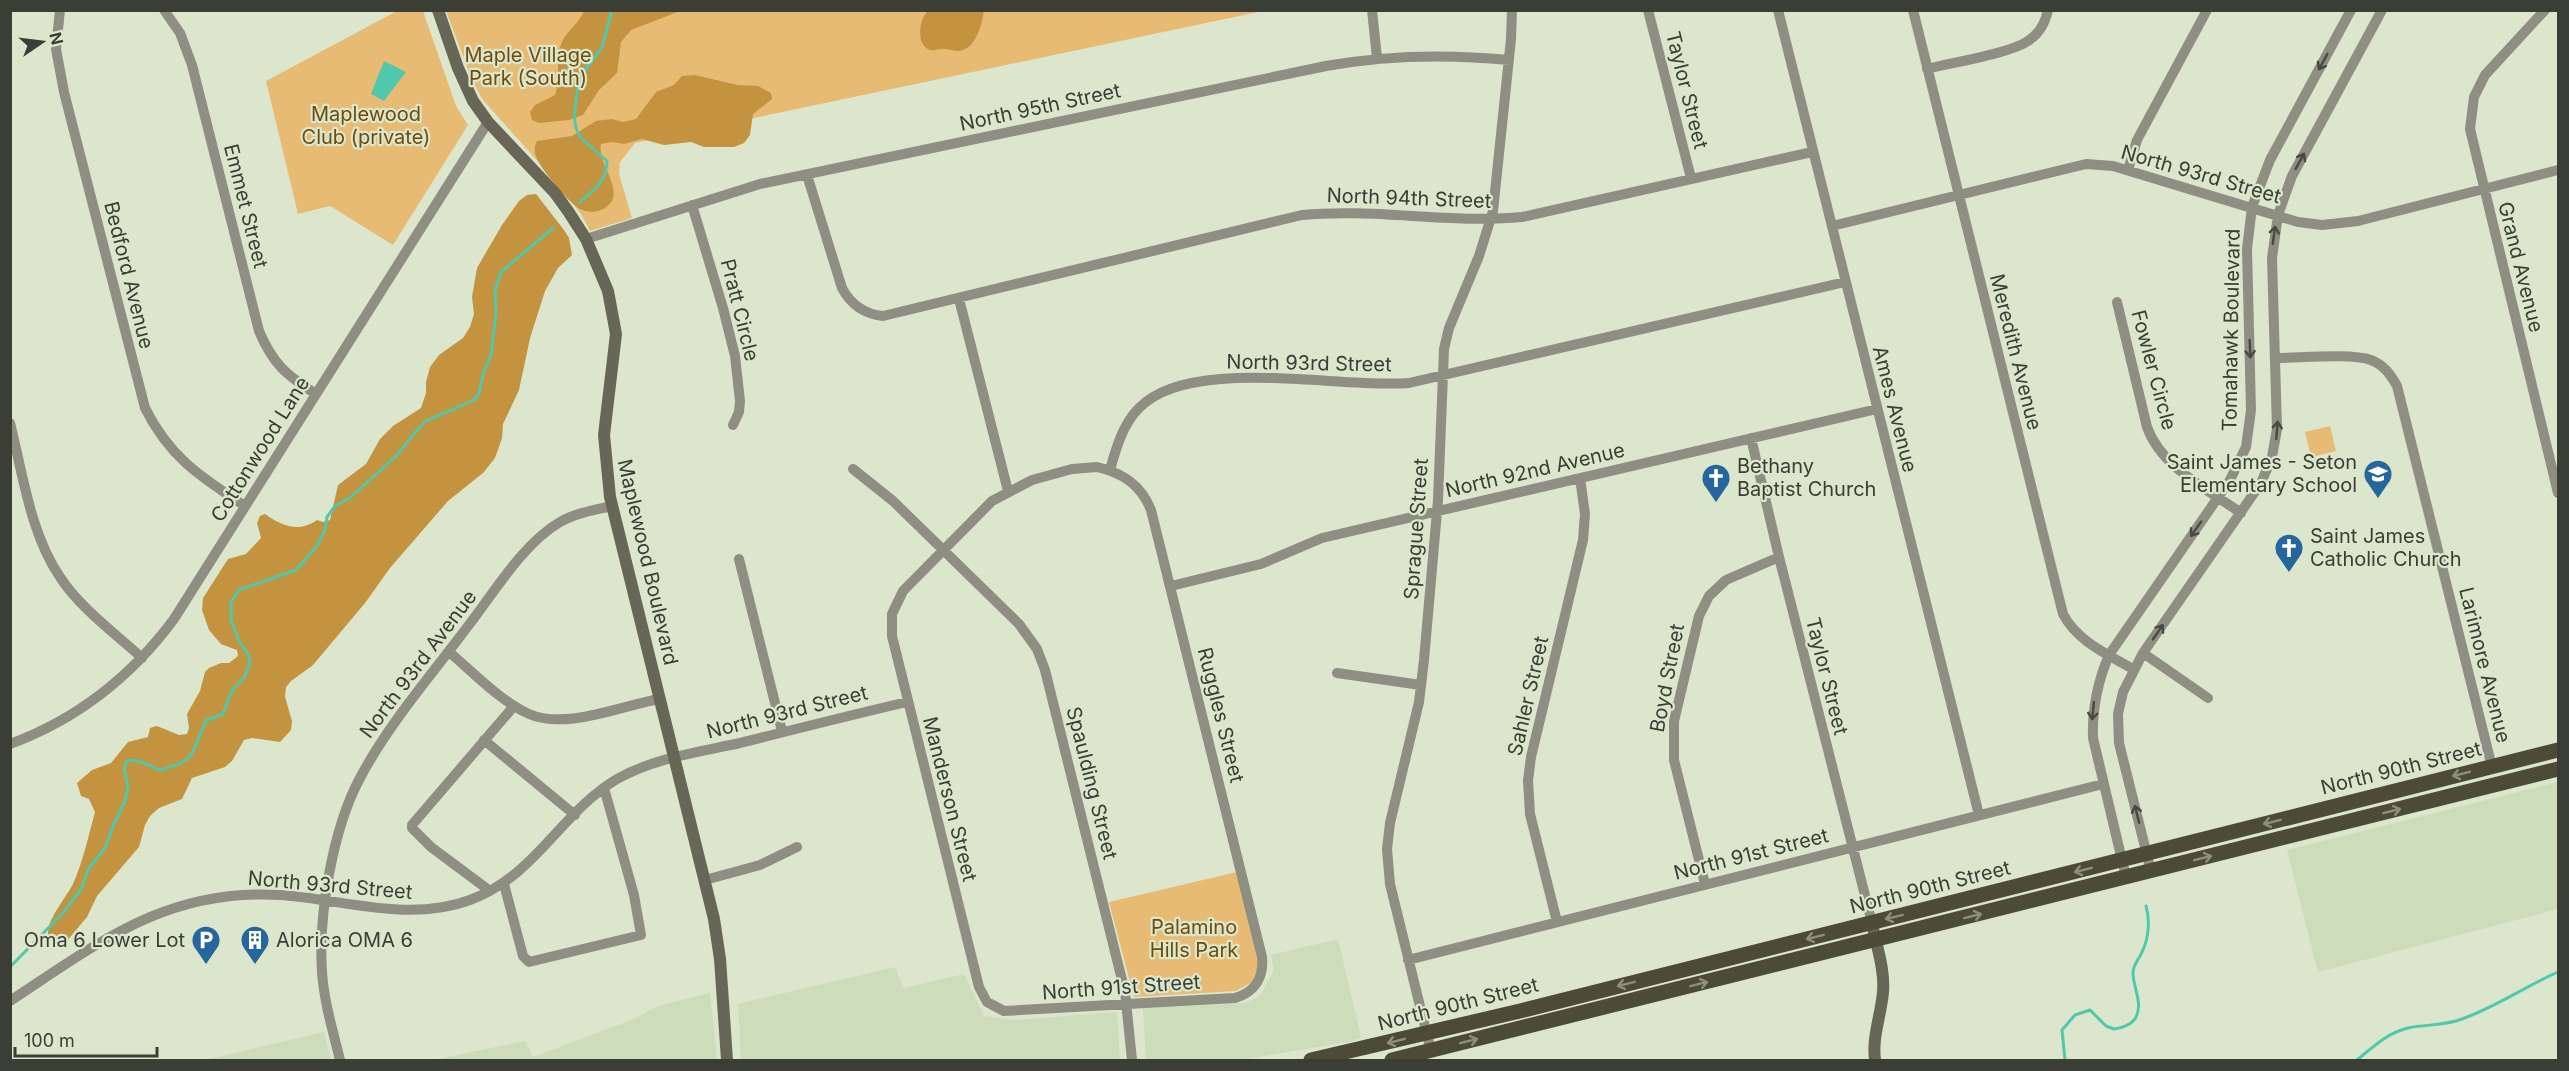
<svg xmlns="http://www.w3.org/2000/svg" width="2569" height="1071" viewBox="0 0 2569 1071" font-family="Inter,sans-serif">
	<style>
		.built { fill: #cddcbb }
		.green { fill: #e8bb74 }
		.forest { fill: #c3933f }
		.water { fill: #50c8ac }
		.lines { fill: none; stroke-linecap: round; stroke-linejoin: round }
		.stream { stroke: #50c8ac; stroke-width: 3 }
		.street { stroke: #8f8e83; stroke-width: 10 }
		.secondary { stroke: #686757; stroke-width: 12 }
		.primary { stroke: #4d4b38; stroke-width: 15 }
		.oneway { stroke: #474a40 }
		.oneway2 { stroke: #8d917b }
		.labels { text-anchor: middle; stroke-width: 4.5; stroke-linejoin: round; paint-order: stroke }
		.park-label { font-size: 20px; fill: #6e4d0c; stroke: #dbe6cc }
		.street-label { font-size: 20px; fill: #3a3e34; stroke: #dbe6cc }
		.poi-label { font-size: 20px; fill: #3a3e34; stroke: #dbe6cc; text-anchor: start }
	</style>
	<rect width="100%" height="100%" fill="#dbe6cc"/>
	<path class="built" d="M 2558,782 L 2558,909 L 2318,972 L 2287,850 Z
		M 1338,939 L 1361,1037 L 1353,1041 L 1241,1060 L 1146,1060 L 1143,1008 L 1245,1003 L 1260,996 L 1274,970 L 1271,955 Z
		M 895,967 L 904,988 L 964,974 L 984,1016 L 1016,1020 L 1117,1012 L 1120,1060 L 741,1060 L 738,1004 Z
		M 710,993 L 717,1060 L 433,1060 L 525,1041 L 533,1057 L 634,1019 L 658,1006 Z
		M 324,1032 L 331,1060 L 205,1060 Z"/>
	<path class="green" d="M 397,11 L 423,11 L 456,106 L 468,125 L 393,245 L 330,206 L 298,214 L 266,81 Z
		M 446,11 L 1263,11 L 635,143 L 620,162 L 619,174 L 632,218 L 590,231 L 581,214 L 559,185 L 482,99 L 471,77 Z
		M 2330,426 L 2336,451 L 2311,457 L 2305,432 Z
		M 1237,872 L 1259,965 L 1252,982 L 1236,991 L 1134,997 L 1109,902 Z"/>
	<path class="forest" d="M 584,11 L 680,11 L 631,30 L 621,42 L 617,73 L 599,90 L 583,115 L 569,120 L 539,123 L 532,120 L 530,112 L 535,105 L 555,95 C 561,79 555,58 562,42 C 567,31 579,23 584,11 Z
		M 928,11 L 928,10 L 984,11 C 982,24 976,50 958,51 C 954,51 949,49 944,49 C 940,48 935,51 931,50 C 915,47 919,18 928,11 Z
		M 695,75 L 737,85 L 758,86 L 771,93 L 772,99 L 753,114 L 750,135 L 744,143 L 734,147 L 704,147 L 691,142 L 664,145 L 642,139 L 624,144 L 612,142 L 601,144 C 596,165 632,196 601,210 C 594,213 584,212 578,208 C 566,199 544,173 537,159 C 534,153 534,146 537,141 L 572,136 L 596,121 L 612,119 L 623,122 L 636,119 L 656,92 L 674,85 L 682,76 Z
		M 536,194 L 564,230 L 569,238 L 572,255 L 558,268 L 545,291 L 530,338 L 519,390 L 503,424 L 502,438 L 495,458 L 483,473 L 448,501 L 390,568 L 365,603 L 313,665 L 291,681 L 286,687 L 285,697 L 292,721 L 291,730 L 280,742 L 252,738 L 244,740 L 232,761 L 225,767 L 192,778 L 182,799 L 159,808 L 150,816 L 145,825 L 139,847 L 97,896 L 87,917 L 66,942 C 58,943 49,943 48,933 C 47,920 67,896 73,884 C 82,865 89,834 95,812 L 89,799 L 81,796 L 77,783 L 92,770 L 111,763 L 128,742 L 148,737 L 150,728 L 157,726 L 179,735 L 187,734 L 189,728 L 187,714 L 200,691 L 205,672 L 209,668 L 221,663 L 229,663 L 238,656 L 237,650 L 221,644 L 209,630 L 202,610 L 203,598 L 228,559 L 246,554 L 261,538 L 257,523 L 260,516 L 265,514 C 282,526 299,533 317,520 L 323,522 L 330,520 L 338,485 L 366,464 L 380,439 L 393,426 L 421,408 L 426,393 L 426,382 L 430,367 L 439,355 L 463,338 L 470,327 L 474,314 L 472,297 L 477,268 L 502,225 L 519,201 L 527,195 Z"/>
	<path class="water" d="M 384,61 L 406,72 L 384,101 L 371,94 Z"/>
	<g class="lines">
		<path class="stream" d="M 580,202 C 594,190 607,181 607,161 L 580,137 L 576,128 L 574,117 L 578,86 L 584,72 L 602,47 L 612,10
			M 10,967 L 63,913 L 81,889 L 89,868 L 105,848 L 114,824 L 125,801 L 128,786 L 124,768 L 126,762 C 137,756 150,767 160,770 C 201,760 190,750 207,720 L 223,714 L 232,690 L 244,678 L 250,663 L 248,654 L 239,641 L 231,620 L 231,602 L 239,590 L 296,570 L 317,546 L 325,530 L 327,517 L 335,506 L 351,497 L 396,456 L 424,422 L 474,400 L 479,394 L 483,374 L 491,355 L 496,313 L 495,291 L 501,272 L 553,228
			M 2065,1060 L 2062,1030 L 2075,1015 L 2090,1010 L 2106,1026 L 2114,1029 C 2122,1028 2130,1025 2135,1019 C 2144,1004 2133,988 2133,973 C 2133,964 2139,960 2142,952 C 2149,938 2150,920 2146,906
			M 2357,1060 C 2373,1047 2387,1033 2408,1028 C 2426,1024 2444,1026 2462,1019 C 2496,1007 2526,986 2558,972"/>
		<path class="street" d="M 60,10 L 56,49 L 64,92 L 145,408 C 170,458 201,477 245,506
			M 164,10 L 180,33 L 192,65 L 259,331 C 273,364 286,375 316,394
			M 1372,10 L 1377,58
			M 1648,10 L 1691,178
			M 1778,10 L 1979,815
			M 1913,10 L 2063,614 C 2077,641 2107,654 2133,669
			M 2545,10 L 2485,75 L 2474,97 L 2470,129 L 2558,493
			M 1927,69 C 1950,63 2011,53 2028,41 C 2039,34 2045,24 2048,10
			M 2128,170 L 2137,140 L 2207,10
			M 807,175 L 842,288 C 851,305 864,314 883,316 L 1302,215 C 1376,208 1448,224 1522,217 L 1812,152
			M 692,205 L 723,308 L 735,356 L 740,401 L 739,412 L 733,425
			M 1832,226 L 2086,164 L 2113,166 L 2298,222 L 2322,225 L 2358,221 L 2558,170
			M 586,239 L 760,184 L 1326,66 C 1387,55 1447,54 1509,60
			M 959,299 L 1008,491
			M 2117,302 L 2147,427 C 2161,467 2207,489 2241,513
			M 2277,358 C 2300,358 2351,353 2371,360 C 2384,365 2391,375 2397,386 L 2492,767
			M 10,423 C 23,474 30,533 60,577 C 79,607 116,634 142,658
			M 1751,438 L 1779,557 L 1872,923
			M 1097,467 C 1123,473 1141,485 1151,510 L 1262,957 C 1264,977 1255,992 1235,998 L 1004,1011 L 987,1002 L 979,987 L 892,636 L 892,614 L 903,591 L 992,501 L 1032,480 L 1072,469 Z
			M 853,469 L 893,501 L 1019,624 L 1037,649 L 1045,670 L 1125,992 L 1132,1060
			M 1110,470 C 1116,448 1123,424 1139,408 C 1190,355 1339,389 1409,383 L 1845,282
			M 739,559 L 782,731
			M 1171,586 L 1261,564 L 1322,538 L 1877,409
			M 449,652 C 472,671 501,702 529,714 C 566,730 621,706 659,699
			M 2143,653 L 2208,698
			M 1337,673 L 1421,685
			M 484,740 L 575,815
			M 10,744 C 78,719 131,677 174,619 L 488,122
			M 2151,871 L 2119,743 L 2118,714 L 2123,692 L 2143,653 L 2261,483 L 2272,457 L 2277,429 L 2272,258 L 2278,215 L 2292,176 L 2382,10
			M 2126,877 L 2093,738 C 2092,708 2097,683 2109,655 L 2230,480 L 2246,447 L 2251,410 L 2247,249 L 2252,207 L 2270,160 L 2351,10
			M 705,880 L 760,865 L 797,847
			M 504,884 L 523,956 L 529,962 L 641,935 L 634,895 L 604,788
			M 1705,884 L 1674,760 L 1674,721 L 1699,616 L 1709,596 L 1726,580 L 1779,557
			M 490,891 L 431,847 L 412,828 L 412,825 L 514,706
			M 1557,922 L 1530,814 L 1528,781 L 1531,757 L 1583,540 L 1585,514 L 1580,478
			M 1408,960 L 2103,784
			M 10,1001 C 100,942 167,888 280,895 C 343,899 408,923 470,900 C 537,875 560,813 617,779 C 654,758 699,752 740,743 C 796,729 851,715 907,702
			M 1431,1051 L 1390,884 L 1387,849 L 1390,823 L 1419,702 L 1424,660 L 1438,500 L 1444,349 L 1449,328 L 1479,256 L 1493,211 L 1511,39 L 1512,10
			M 340,1060 C 333,1031 324,1002 322,972 C 318,915 333,828 360,778 C 388,725 429,678 465,630 C 492,596 522,544 560,522 C 576,513 594,510 612,506"/>
		<path class="secondary" d="M 438,10 L 458,68 L 473,101 L 488,122 L 555,193 L 568,211 L 586,239 L 608,291 L 616,334 L 604,435 L 610,497 L 714,919 L 720,959 L 727,1060
			M 1872,923 C 1876,945 1885,969 1883,992 C 1881,1016 1872,1036 1875,1060"/>
		<path class="primary" d="M 1311,1060 L 1520,1011 L 2558,750
			M 1392,1060 L 2558,769"/>
	</g>
	<defs><path id="oneway-shaft" d="M-6 0H5M1.5-3L5.5 0L1.5 3" fill="none" stroke-width="1.6" stroke-linecap="round" stroke-linejoin="round" transform="scale(1.5)"/></defs>
	<g class="oneway">
		<use href="#oneway-shaft" transform="translate(2323 62) rotate(119)"/>
		<use href="#oneway-shaft" transform="translate(2300 161) rotate(-61)"/>
		<use href="#oneway-shaft" transform="translate(2274 235) rotate(-82)"/>
		<use href="#oneway-shaft" transform="translate(2250 349) rotate(88)"/>
		<use href="#oneway-shaft" transform="translate(2277 430) rotate(-85)"/>
		<use href="#oneway-shaft" transform="translate(2196 529) rotate(125)"/>
		<use href="#oneway-shaft" transform="translate(2158 632) rotate(-55)"/>
		<use href="#oneway-shaft" transform="translate(2093 711) rotate(96)"/>
		<use href="#oneway-shaft" transform="translate(2137 814) rotate(-104)"/>
	</g>
	<g class="oneway2">
		<use href="#oneway-shaft" transform="translate(2461 774) rotate(166)"/>
		<use href="#oneway-shaft" transform="translate(2392 811) rotate(-14)"/>
		<use href="#oneway-shaft" transform="translate(2272 822) rotate(166)"/>
		<use href="#oneway-shaft" transform="translate(2203 858) rotate(-14)"/>
		<use href="#oneway-shaft" transform="translate(2083 870) rotate(166)"/>
		<use href="#oneway-shaft" transform="translate(1973 916) rotate(-14)"/>
		<use href="#oneway-shaft" transform="translate(1894 917) rotate(166)"/>
		<use href="#oneway-shaft" transform="translate(1815 937) rotate(166)"/>
		<use href="#oneway-shaft" transform="translate(1626 984) rotate(166)"/>
		<use href="#oneway-shaft" transform="translate(1699 984) rotate(-14)"/>
		<use href="#oneway-shaft" transform="translate(1396 1041) rotate(166)"/>
		<use href="#oneway-shaft" transform="translate(1469 1041) rotate(-14)"/>
	</g>
	<defs>
		<g id="school-pin" transform="scale(1.5)"><path d="M0 17L-7.5 6A9.5 9.5 0 1 1 7.5 6Z" fill="#25669c" stroke="#dbe6cc"/><path d="M0-5L7-2L0 1L-7-2ZM-4 1L0 2.5L4 1V4Q0 6-4 4Z" fill="#fff"/></g>
		<g id="church-pin" transform="scale(1.5)"><path d="M0 17L-7.5 6A9.5 9.5 0 1 1 7.5 6Z" fill="#25669c" stroke="#dbe6cc"/><path d="M-1.2-6h2.4v3.5h3.3v2.4h-3.3V6h-2.4V-.1h-3.3v-2.4h3.3Z" fill="#fff"/></g>
		<g id="parking-pin" transform="scale(1.5)"><path d="M0 17L-7.5 6A9.5 9.5 0 1 1 7.5 6Z" fill="#25669c" stroke="#dbe6cc"/><path d="M-3.5-5.5H1a3.5 3.5 0 0 1 0 7H-1V5.5H-3.5ZM-1-3.4V-.6H.8a1.4 1.4 0 0 0 0-2.8Z" fill="#fff"/></g>
		<g id="building-pin" transform="scale(1.5)"><path d="M0 17L-7.5 6A9.5 9.5 0 1 1 7.5 6Z" fill="#25669c" stroke="#dbe6cc"/><path d="M-4-6H4V6H1V3H-1V6H-4ZM-2.5-4.3h1.7v1.8h-1.7ZM.8-4.3h1.7v1.8H.8ZM-2.5-1h1.7V.8h-1.7ZM.8-1h1.7V.8H.8Z" fill="#fff"/></g>
	</defs>
	<g fill-rule="evenodd">
		<use href="#school-pin" x="2378" y="474"/>
		<use href="#church-pin" x="1716" y="478"/>
		<use href="#church-pin" x="2289" y="548"/>
		<use href="#parking-pin" x="206" y="940"/>
		<use href="#building-pin" x="255" y="940"/>
	</g>
	<g class="labels">
		<g class="park-label">
			<text x="528" y="62">Maple Village<tspan x="528" dy="23">Park (South)</tspan></text>
			<text x="366" y="121">Maplewood<tspan x="366" dy="23">Club (private)</tspan></text>
			<text x="1194" y="934">Palamino<tspan x="1194" dy="23">Hills Park</tspan></text>
		</g>
		<g class="street-label">
			<text transform="translate(1687 90) rotate(76)" y="7">Taylor Street</text>
			<text transform="translate(1040 107) rotate(-12)" y="7">North 95th Street</text>
			<text transform="translate(2201 174) rotate(16)" y="7">North 93rd Street</text>
			<text transform="translate(1409 198) rotate(2)" y="7">North 94th Street</text>
			<text transform="translate(246 206) rotate(76)" y="7">Emmet Street</text>
			<text transform="translate(2521 267) rotate(76)" y="7">Grand Avenue</text>
			<text transform="translate(129 275) rotate(76)" y="7">Bedford Avenue</text>
			<text transform="translate(740 310) rotate(76)" y="7">Pratt Circle</text>
			<text transform="translate(2231 330) rotate(-89)" y="7">Tomahawk Boulevard</text>
			<text transform="translate(2016 352) rotate(76)" y="7">Meredith Avenue</text>
			<text transform="translate(1309 363) rotate(1)" y="7">North 93rd Street</text>
			<text transform="translate(2154 370) rotate(75)" y="7">Fowler Circle</text>
			<text transform="translate(1895 409) rotate(76)" y="7">Ames Avenue</text>
			<text transform="translate(260 449) rotate(-58)" y="7">Cottonwood Lane</text>
			<text transform="translate(1535 470) rotate(-13)" y="7">North 92nd Avenue</text>
			<text transform="translate(1416 529) rotate(-86)" y="7">Sprague Street</text>
			<text transform="translate(648 562) rotate(77)" y="7">Maplewood Boulevard</text>
			<text transform="translate(418 664) rotate(-53)" y="7">North 93rd Avenue</text>
			<text transform="translate(2485 665) rotate(76)" y="7">Larimore Avenue</text>
			<text transform="translate(1827 676) rotate(76)" y="7">Taylor Street</text>
			<text transform="translate(1667 678) rotate(-79)" y="7">Boyd Street</text>
			<text transform="translate(1528 696) rotate(-77)" y="7">Sahler Street</text>
			<text transform="translate(787 712) rotate(-14)" y="7">North 93rd Street</text>
			<text transform="translate(1221 715) rotate(76)" y="7">Ruggles Street</text>
			<text transform="translate(2401 768) rotate(-14)" y="7">North 90th Street</text>
			<text transform="translate(1092 783) rotate(76)" y="7">Spaulding Street</text>
			<text transform="translate(950 799) rotate(76)" y="7">Manderson Street</text>
			<text transform="translate(1751 854) rotate(-14)" y="7">North 91st Street</text>
			<text transform="translate(330 885) rotate(5)" y="7">North 93rd Street</text>
			<text transform="translate(1930 887) rotate(-14)" y="7">North 90th Street</text>
			<text transform="translate(1121 987) rotate(-4)" y="7">North 91st Street</text>
			<text transform="translate(1458 1004) rotate(-14)" y="7">North 90th Street</text>
		</g>
		<g class="poi-label">
			<text x="2357" y="469" text-anchor="end">Saint James - Seton<tspan x="2357" dy="23">Elementary School</tspan></text>
			<text x="1737" y="473">Bethany<tspan x="1737" dy="23">Baptist Church</tspan></text>
			<text x="2310" y="543">Saint James<tspan x="2310" dy="23">Catholic Church</tspan></text>
			<text x="185" y="947" text-anchor="end">Oma 6 Lower Lot</text>
			<text x="276" y="947">Alorica OMA 6</text>
		</g>
	</g>
	<rect width="2569" height="1071" fill="none" stroke="#3a3e34" stroke-width="24"/>
	<g transform="translate(42 42) rotate(76)" stroke="#dbe6cc" stroke-width="4.5" paint-order="stroke">
	<path d="M0-4.5L10 22L0 15L-10 22Z" fill="#3a3e34"/>
	<text y="-9" font-size="16" font-weight="bold" text-anchor="middle" fill="#3a3e34">N</text>
	</g>
	<path d="M15 1047v9h142v-9" fill="none" stroke="#3a3e34" stroke-width="3"/>
	<text x="24" y="1047" font-size="18" fill="#3a3e34" stroke="#dbe6cc" stroke-width="4.5" paint-order="stroke">100 m</text>
</svg>
